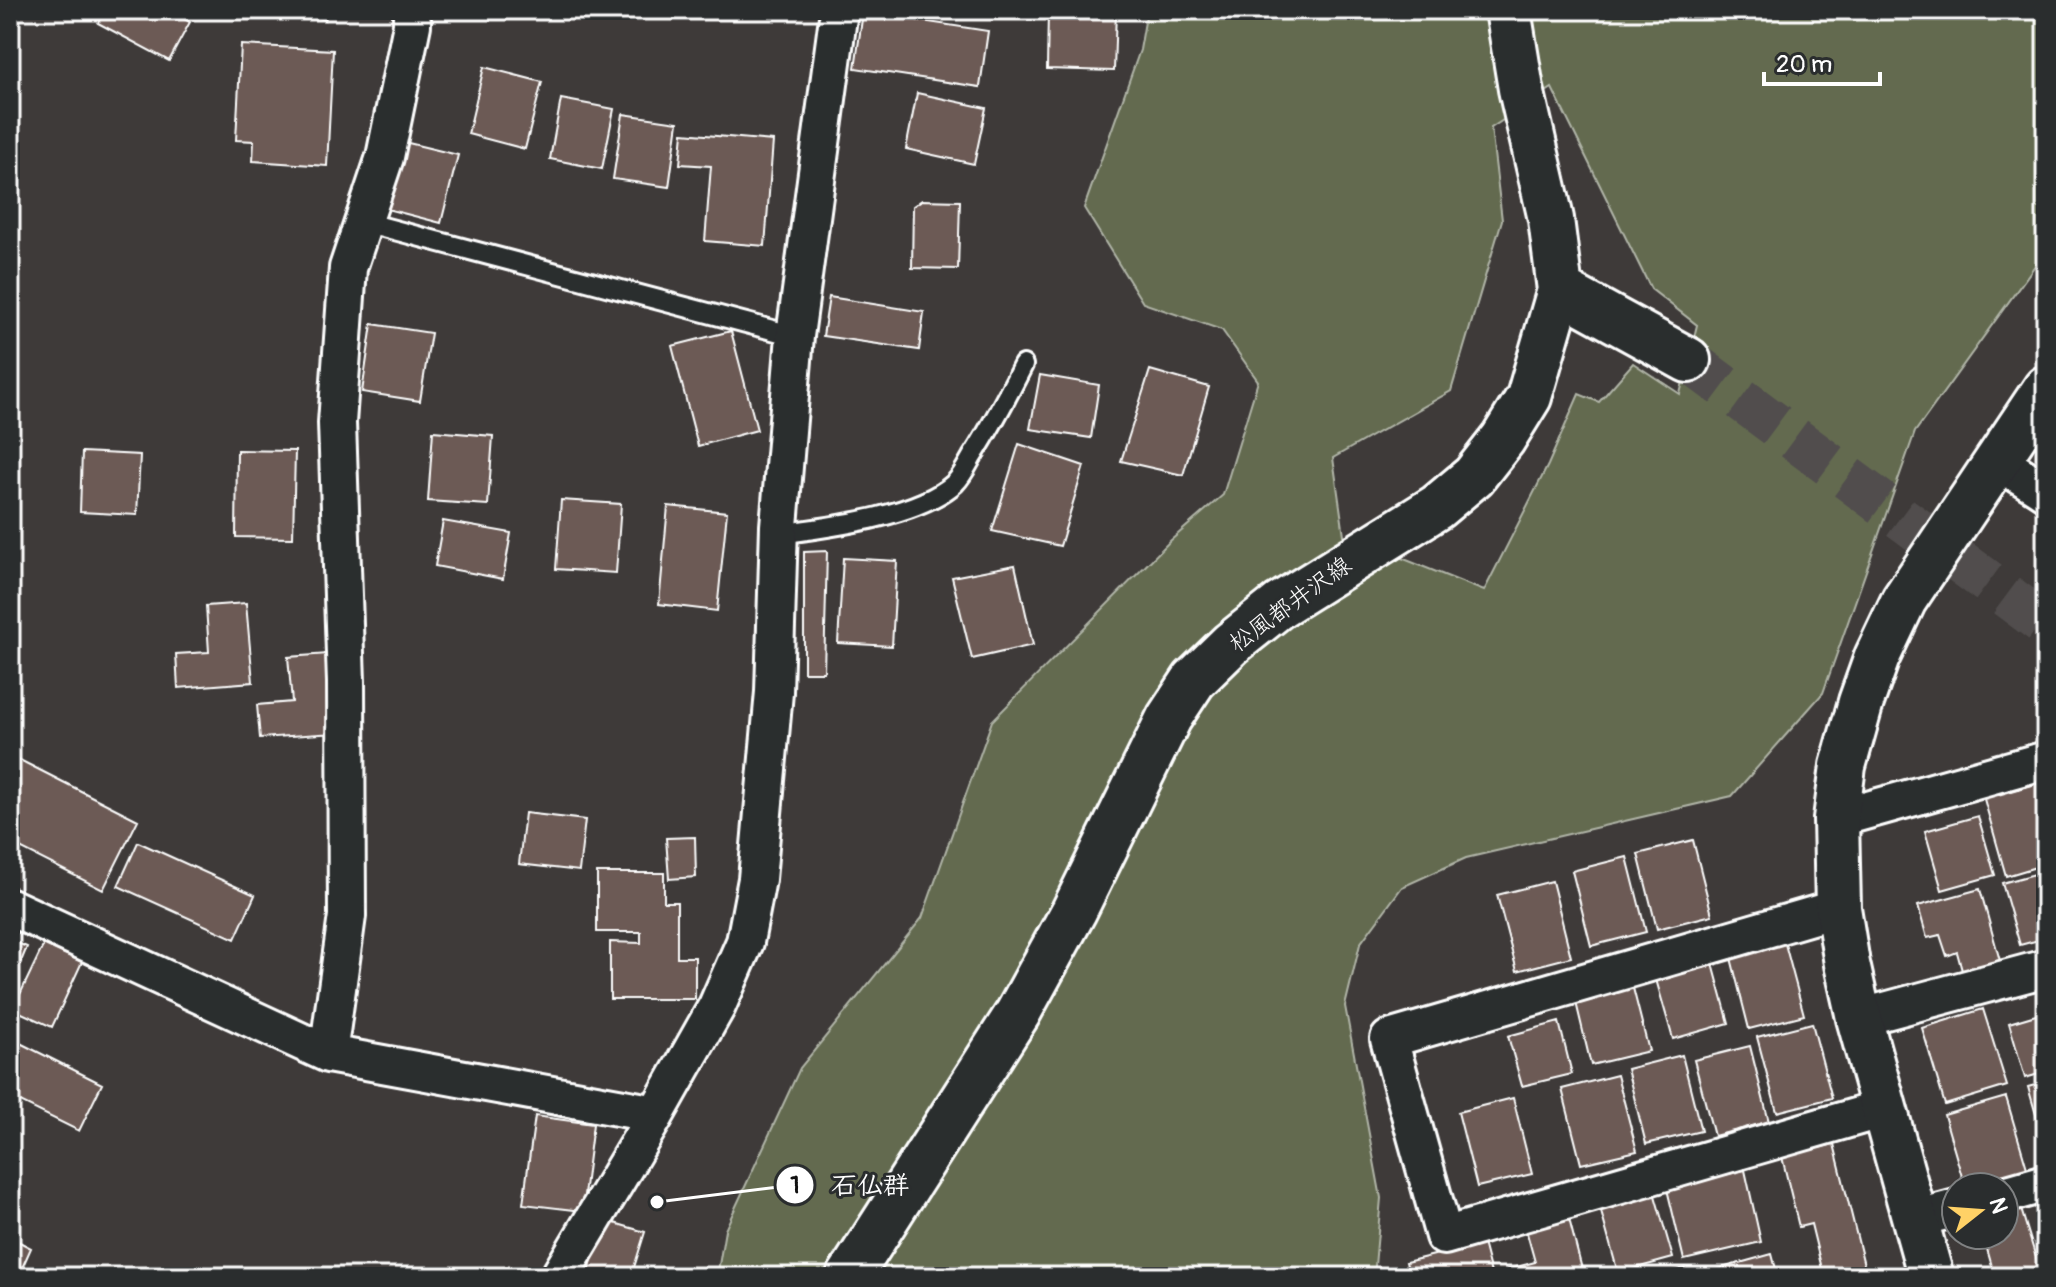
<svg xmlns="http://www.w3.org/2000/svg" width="2056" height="1287" viewBox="0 0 2056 1287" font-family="Pangolin,'Klee One',sans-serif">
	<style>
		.green { fill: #636b50; stroke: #b1b5a8; stroke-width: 2; fill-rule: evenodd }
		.building { fill: #6c5a54; stroke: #fff; stroke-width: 2 }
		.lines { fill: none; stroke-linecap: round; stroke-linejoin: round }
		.secondary-tunnel { stroke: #514e4d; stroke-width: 44; stroke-dasharray: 44 22; stroke-linecap: butt }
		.lane-casing { stroke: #fff; stroke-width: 24 }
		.street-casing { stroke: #fff; stroke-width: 42 }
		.secondary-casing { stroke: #fff; stroke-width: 50 }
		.lane { stroke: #2a2d2e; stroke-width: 18 }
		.street { stroke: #2a2d2e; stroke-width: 36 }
		.secondary { stroke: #2a2d2e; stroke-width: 44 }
		.labels { text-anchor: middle; stroke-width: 6; stroke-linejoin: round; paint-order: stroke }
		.street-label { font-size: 24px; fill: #fff; stroke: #2a2d2e }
		.leader { fill: none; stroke: #fff; stroke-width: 3 }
		.callout-dot { fill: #fff; stroke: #2a2d2e; stroke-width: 3 }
		.mark-label { font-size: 24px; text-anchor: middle; font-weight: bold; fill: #111 }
		.callout-label { font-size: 26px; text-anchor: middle; font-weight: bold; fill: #fff; stroke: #2a2d2e; stroke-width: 6; stroke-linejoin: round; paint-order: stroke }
	</style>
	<rect width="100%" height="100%" fill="#3e3a39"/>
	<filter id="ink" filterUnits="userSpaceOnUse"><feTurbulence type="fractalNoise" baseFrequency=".0125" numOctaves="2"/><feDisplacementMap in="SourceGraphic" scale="16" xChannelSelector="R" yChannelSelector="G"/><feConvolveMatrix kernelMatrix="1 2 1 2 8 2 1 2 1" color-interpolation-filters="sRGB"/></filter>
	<g filter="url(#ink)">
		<path class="green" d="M 1147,10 L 2046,10 L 2046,250 L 1915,432 L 1823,693 L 1732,796 L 1466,858 L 1402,887 L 1360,944 L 1345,1006 L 1381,1198 L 1374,1277 L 717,1277 L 725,1230 L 800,1068 L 922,918 L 992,721 L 1170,541 L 1223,495 L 1258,381 L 1222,330 L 1143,303 L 1084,208 L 1140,50 ZM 1552,88 L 1651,289 L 1697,325 L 1680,394 L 1633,363 L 1599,402 L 1579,394 L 1548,465 L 1484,591 L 1344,535 L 1333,458 L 1451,391 L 1502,220 L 1491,128 Z"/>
		<path class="building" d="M 105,10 L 168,10 L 190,22 L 169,61 L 98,23 Z
			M 293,10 L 329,10 L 325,20 Z
			M 1048,10 L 1116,10 L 1114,71 L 1047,69 Z
			M 863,12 L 988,31 L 980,87 L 855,68 Z
			M 241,45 L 333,50 L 327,166 L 253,161 L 254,141 L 236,140 Z
			M 484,67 L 542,82 L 525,149 L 468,134 Z
			M 917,93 L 986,108 L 974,164 L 906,149 Z
			M 561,99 L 614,109 L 602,169 L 550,159 Z
			M 623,114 L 678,122 L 669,187 L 613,179 Z
			M 683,133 L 773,141 L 765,246 L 705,241 L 711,166 L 680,164 Z
			M 400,141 L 458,155 L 441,223 L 383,208 Z
			M 922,200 L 960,201 L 958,269 L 912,268 L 913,206 Z
			M 829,297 L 924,312 L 919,350 L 823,336 Z
			M 372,324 L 431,333 L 420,401 L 362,392 Z
			M 731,331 L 757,430 L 698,446 L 672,346 Z
			M 1150,370 L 1209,387 L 1183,475 L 1121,461 Z
			M 1040,375 L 1099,385 L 1091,438 L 1030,429 Z
			M 433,431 L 493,436 L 488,505 L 428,501 Z
			M 1019,444 L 1084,466 L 1060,546 L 992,531 Z
			M 237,450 L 295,451 L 293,538 L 236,537 Z
			M 82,452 L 140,455 L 137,515 L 80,512 Z
			M 561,500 L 621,504 L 616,573 L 556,569 Z
			M 668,506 L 727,512 L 717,611 L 659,604 Z
			M 443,521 L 511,533 L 503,579 L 435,566 Z
			M 827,551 L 824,672 L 804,672 L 804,552 Z
			M 843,558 L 897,561 L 892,646 L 838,643 Z
			M 1015,565 L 1033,645 L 972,659 L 952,577 Z
			M 246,603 L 253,682 L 178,688 L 176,654 L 209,652 L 206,606 Z
			M 328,654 L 335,733 L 260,738 L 257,705 L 292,702 L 288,657 Z
			M 10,755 L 138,820 L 103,890 L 10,843 Z
			M 2046,781 L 2046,864 L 2006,876 L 1984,799 Z
			M 525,813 L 585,820 L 579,871 L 519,864 Z
			M 1978,816 L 1995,875 L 1942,890 L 1925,831 Z
			M 695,837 L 696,877 L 669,879 L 666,838 Z
			M 1693,840 L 1712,915 L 1657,929 L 1638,854 Z
			M 138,842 L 255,895 L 235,939 L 118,886 Z
			M 1627,857 L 1646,932 L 1591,946 L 1572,871 Z
			M 2046,871 L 2046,938 L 2020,945 L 2002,883 Z
			M 597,873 L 664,873 L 664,902 L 677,902 L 677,957 L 695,957 L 695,999 L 610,999 L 610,942 L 641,943 L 641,932 L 597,932 Z
			M 1552,881 L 1571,957 L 1517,971 L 1497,895 Z
			M 1980,889 L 2002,968 L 1964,978 L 1957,952 L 1947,956 L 1940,935 L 1927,938 L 1918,906 Z
			M 10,940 L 27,947 L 10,988 Z
			M 1784,940 L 1804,1015 L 1749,1029 L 1730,954 Z
			M 44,944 L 82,962 L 52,1027 L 13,1009 Z
			M 1712,960 L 1729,1023 L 1673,1039 L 1655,976 Z
			M 1632,984 L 1649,1051 L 1591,1065 L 1575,998 Z
			M 1983,1009 L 2007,1086 L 1945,1105 L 1922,1028 Z
			M 2046,1012 L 2046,1072 L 2025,1078 L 2009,1023 Z
			M 1559,1022 L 1572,1074 L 1522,1086 L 1508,1036 Z
			M 1812,1023 L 1832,1098 L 1777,1112 L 1757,1037 Z
			M 10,1038 L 102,1084 L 79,1131 L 10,1097 Z
			M 1750,1046 L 1769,1122 L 1714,1136 L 1694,1060 Z
			M 1682,1055 L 1701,1131 L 1646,1144 L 1627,1069 Z
			M 1617,1075 L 1637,1151 L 1581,1164 L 1562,1089 Z
			M 2046,1082 L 2046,1142 L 2044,1142 L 2028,1087 Z
			M 2006,1097 L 2029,1175 L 1986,1187 L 1965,1187 L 1944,1115 Z
			M 1513,1098 L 1532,1174 L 1477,1187 L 1458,1112 Z
			M 535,1116 L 593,1124 L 582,1211 L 523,1204 Z
			M 1834,1144 L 1867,1277 L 1824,1277 L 1811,1224 L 1799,1227 L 1782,1157 Z
			M 1745,1170 L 1761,1242 L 1684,1260 L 1667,1189 Z
			M 1654,1192 L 1673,1258 L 1618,1273 L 1600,1208 Z
			M 2046,1200 L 2046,1245 L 2035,1203 Z
			M 2021,1209 L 2042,1277 L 1995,1277 L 1983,1235 L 2004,1235 L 2004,1214 Z
			M 1568,1215 L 1584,1277 L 1508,1277 L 1506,1270 L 1535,1262 L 1525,1226 Z
			M 604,1220 L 645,1232 L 631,1277 L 587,1277 Z
			M 10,1237 L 31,1248 L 18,1277 L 10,1277 Z
			M 1483,1243 L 1492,1277 L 1410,1277 L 1406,1262 Z
			M 1772,1254 L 1778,1277 L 1713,1277 L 1711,1271 Z
			M 1685,1268 L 1687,1277 L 1647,1277 Z"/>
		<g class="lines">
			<path class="secondary-tunnel" d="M 1688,360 L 2046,625"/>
			<g class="lane-casing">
				<path id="lane" d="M 364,222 L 795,336
					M 779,534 C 829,527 917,517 955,483 C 962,476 967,466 972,457 C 991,427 1007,397 1023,365"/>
			</g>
			<g class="street-casing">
				<path id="street" d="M 1998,461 L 2046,492
					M 1836,819 L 2046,760
					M 10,907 L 328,1054 L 656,1114
					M 1838,908 L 1389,1039 L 1444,1236 L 1883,1109
					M 1859,1018 L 2046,968
					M 328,1054 L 347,916 L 346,682 L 337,423 L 348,268 L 385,157 L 412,25 L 412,10
					M 2004,1195 L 2046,1183
					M 1915,1219 L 1956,1208
					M 559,1277 L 656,1114 L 717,1006 L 745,942 L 757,879 L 774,692 L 779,526 L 795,336 L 839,10"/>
			</g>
			<g class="secondary-casing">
				<path id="secondary" d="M 1560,290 L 1688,360
					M 849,1277 L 1018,1013 L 1074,911 L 1169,718 L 1194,680 L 1231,644 L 1280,605 L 1437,507 L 1474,476 L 1503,439 L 1529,397 L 1560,290 L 1551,219 L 1521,89 L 1508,10
					M 1931,1277 L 1859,1018 L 1847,964 L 1838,908 L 1836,819 L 1843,766 L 1861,702 L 1877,657 L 1904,600 L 2046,388"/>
			</g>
			<use href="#lane" class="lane"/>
			<use href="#street" class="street"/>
			<use href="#secondary" class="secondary"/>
		</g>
	</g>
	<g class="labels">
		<g class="street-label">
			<text transform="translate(1290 604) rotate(-36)" y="8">松風都井沢線</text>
		</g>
	</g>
	<path class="leader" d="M657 1202L795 1185"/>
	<g class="callout-dot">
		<circle cx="657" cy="1202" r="8"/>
		<circle cx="795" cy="1185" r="20"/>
	</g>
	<g class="mark-label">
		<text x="795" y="1193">1</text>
	</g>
	<g class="callout-label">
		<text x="870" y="1194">石仏群</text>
	</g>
	<rect width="2056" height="1287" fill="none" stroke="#2a2d2e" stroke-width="40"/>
	<rect x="20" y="20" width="2016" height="1247" fill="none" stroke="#fff" stroke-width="3" filter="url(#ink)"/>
	<g transform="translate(1980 1211) rotate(73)"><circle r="38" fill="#2a2d2e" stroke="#7f8182" stroke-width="2"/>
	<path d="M0-6L14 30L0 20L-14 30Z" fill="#ffd166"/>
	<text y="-12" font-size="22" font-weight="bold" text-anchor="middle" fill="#ffffff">N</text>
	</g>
	<path d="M1764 72v12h116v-12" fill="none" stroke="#ffffff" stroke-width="4"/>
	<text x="1776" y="72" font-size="24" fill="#ffffff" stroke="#2a2d2e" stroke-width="6" paint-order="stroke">20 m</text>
</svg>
